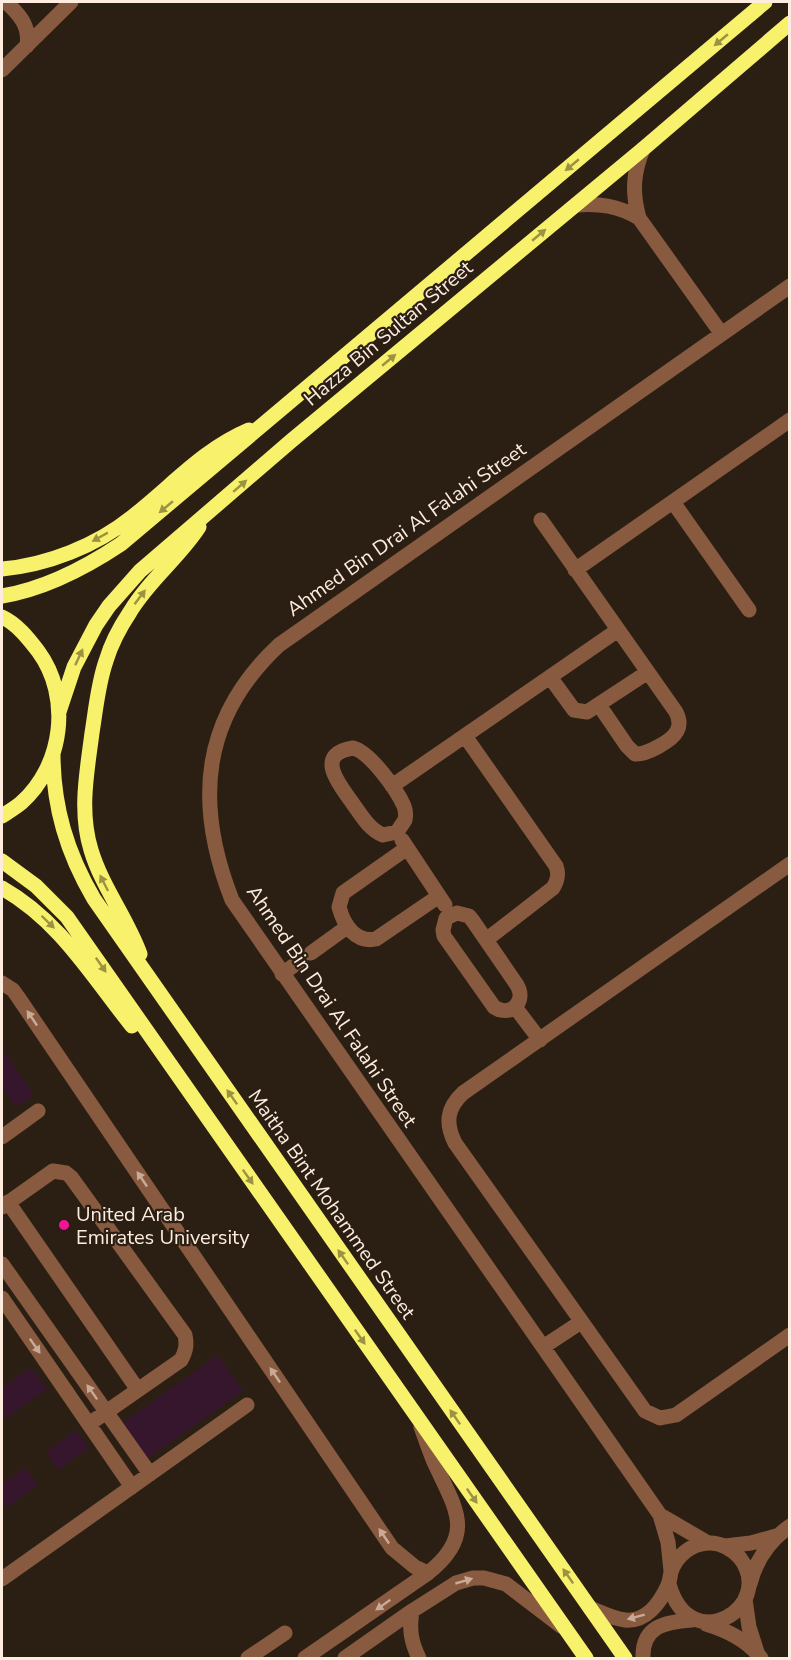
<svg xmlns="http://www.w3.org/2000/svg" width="791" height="1660" viewBox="0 0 791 1660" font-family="'Nunito Sans',sans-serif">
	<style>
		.green { fill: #35162c }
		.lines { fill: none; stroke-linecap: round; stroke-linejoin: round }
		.minor { stroke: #885a40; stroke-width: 15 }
		.major { stroke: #f8f16b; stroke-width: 15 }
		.oneway { fill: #9c9243 }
		.oneway2 { fill: #c9aa97 }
		.poi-dot { fill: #f41396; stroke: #2b1f13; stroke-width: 2 }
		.labels { text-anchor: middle; stroke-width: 4.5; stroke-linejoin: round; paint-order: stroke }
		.street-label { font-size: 20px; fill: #feecde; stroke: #2b1f13 }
		.poi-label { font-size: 20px; fill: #feecde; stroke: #2b1f13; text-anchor: start }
	</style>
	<rect width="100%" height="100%" fill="#2b1f13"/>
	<path class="green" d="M 2,1048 L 34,1095 L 16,1107 L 2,1087 Z
		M 218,1355 L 243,1391 L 147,1459 L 122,1423 Z
		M 31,1367 L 47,1389 L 2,1421 L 2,1388 Z
		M 76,1430 L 89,1448 L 58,1470 L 46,1452 Z
		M 25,1467 L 38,1485 L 6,1508 L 2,1501 L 2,1484 Z"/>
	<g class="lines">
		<path class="minor" d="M 6,2 C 20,15 30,26 27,46
			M 2,70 L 71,2
			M 643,149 C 633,173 632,193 639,218 L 721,333
			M 576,205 C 600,203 618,206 639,218
			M 673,502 L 749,610
			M 541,520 L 676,712 C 679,718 681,724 677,731 C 672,741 646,755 635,754 L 627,746 L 599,705
			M 575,570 L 790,420
			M 550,677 L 574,710 L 587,712 L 648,672
			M 465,736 L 556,866 C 559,874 558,880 553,888 L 486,940
			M 353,748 C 370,752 397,790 404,806 C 406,811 406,815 405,820 L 397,832 L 383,835 C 368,829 360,813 351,801 C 339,784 314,754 353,748 Z
			M 392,786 L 618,630
			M 402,840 L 445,905
			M 407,848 L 343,893 L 339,907 C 344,926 356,943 376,939 L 439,896
			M 790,864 L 463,1093 C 447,1108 445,1123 455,1143 L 645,1411 L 660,1418 L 676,1415 L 790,1335
			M 457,913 L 469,916 L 473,921 L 517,985 C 527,1002 510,1018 494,1007 L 444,936 L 443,930 L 446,918 Z
			M 311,953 L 347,927
			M 282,974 L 300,961
			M 2,983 L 13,990 L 18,997 L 392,1548 L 415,1567 L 428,1573
			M 515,1007 L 540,1040
			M 2,1137 L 38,1111
			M 8,1202 L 138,1390
			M 2,1207 L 53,1171 L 66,1173 L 71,1177 L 185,1335 C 187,1345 186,1351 181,1360 L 89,1424
			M 2,1264 L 150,1474
			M 2,1298 L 132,1487
			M 543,1347 L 581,1322
			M 660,1515 L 708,1543
			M 725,1546 L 751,1543 L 776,1536
			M 671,1571 L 668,1542 L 660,1515 L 232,900 C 194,803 201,718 279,645 L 790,286
			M 2,1579 L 247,1405
			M 750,1584 C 756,1559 769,1541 790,1526
			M 745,1599 L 749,1627 L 757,1652
			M 590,1608 C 601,1612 613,1619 625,1620 C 646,1622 660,1603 668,1585 C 670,1581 670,1576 671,1572 C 676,1556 691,1544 708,1543 C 720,1542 732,1549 740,1558 C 777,1606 690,1660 669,1584
			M 412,1611 C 409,1629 411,1642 419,1658
			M 706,1624 C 726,1630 748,1641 761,1658
			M 248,1658 L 285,1633
			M 305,1658 L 428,1573 C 477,1534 455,1508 434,1462 C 429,1450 425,1438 421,1427
			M 345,1658 L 412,1611 L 456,1583 L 473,1578 L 484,1578 L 506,1584 L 561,1626
			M 643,1658 C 642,1626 665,1622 692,1620"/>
		<path class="major" d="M 2,569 C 47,565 96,546 132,517 C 172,486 202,450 249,430
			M 2,596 C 45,589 85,568 121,544 L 765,2
			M 2,617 C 17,624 28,638 38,651 C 72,697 63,766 21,803 C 15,808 8,812 2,816
			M 59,712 L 74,667 L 96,625 L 109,606 L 140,571 L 291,441 L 643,149 L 790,23
			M 53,753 C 53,807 67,853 94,899 L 625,1658
			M 2,861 L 36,886 L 67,917 L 586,1658
			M 2,888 C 60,921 91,975 132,1026
			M 140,954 C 127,918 102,887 91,850 C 79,811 87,772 92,733 C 96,708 98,684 106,661 C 111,644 120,627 130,612 C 149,580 179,558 199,527"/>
	</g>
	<defs><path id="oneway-solid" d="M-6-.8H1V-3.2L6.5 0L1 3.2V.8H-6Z" transform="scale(1.5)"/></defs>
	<g class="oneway">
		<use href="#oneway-solid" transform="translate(721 40) rotate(140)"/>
		<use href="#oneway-solid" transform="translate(572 165) rotate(140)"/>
		<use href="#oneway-solid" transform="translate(539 235) rotate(-40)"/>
		<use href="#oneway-solid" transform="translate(389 360) rotate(-40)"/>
		<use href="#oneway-solid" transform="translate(240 486) rotate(-41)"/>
		<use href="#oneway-solid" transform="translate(166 507) rotate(140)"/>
		<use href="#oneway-solid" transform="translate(100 537) rotate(151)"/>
		<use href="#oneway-solid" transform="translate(140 597) rotate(-53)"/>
		<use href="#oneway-solid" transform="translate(79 657) rotate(-65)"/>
		<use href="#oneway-solid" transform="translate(104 883) rotate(-117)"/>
		<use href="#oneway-solid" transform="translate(48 922) rotate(44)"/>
		<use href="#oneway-solid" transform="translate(101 965) rotate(55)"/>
		<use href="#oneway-solid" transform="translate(232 1097) rotate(-125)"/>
		<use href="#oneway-solid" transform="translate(248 1177) rotate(55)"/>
		<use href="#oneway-solid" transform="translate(343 1257) rotate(-125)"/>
		<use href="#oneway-solid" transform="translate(360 1337) rotate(55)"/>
		<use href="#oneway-solid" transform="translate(455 1417) rotate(-125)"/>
		<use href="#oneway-solid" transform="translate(472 1496) rotate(55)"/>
		<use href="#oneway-solid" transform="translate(568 1576) rotate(-125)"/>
	</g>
	<g class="oneway2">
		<use href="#oneway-solid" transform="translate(32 1018) rotate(-124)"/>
		<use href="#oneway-solid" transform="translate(142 1179) rotate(-124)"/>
		<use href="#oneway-solid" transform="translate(35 1346) rotate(55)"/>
		<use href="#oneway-solid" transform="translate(275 1375) rotate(-124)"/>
		<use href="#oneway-solid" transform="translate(92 1392) rotate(-125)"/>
		<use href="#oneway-solid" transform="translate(384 1536) rotate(-124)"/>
		<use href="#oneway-solid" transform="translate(464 1581) rotate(-16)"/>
		<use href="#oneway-solid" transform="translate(383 1605) rotate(145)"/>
		<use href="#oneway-solid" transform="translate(636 1617) rotate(165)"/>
	</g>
	<circle class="poi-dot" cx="64" cy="1225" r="6"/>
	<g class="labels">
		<g class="street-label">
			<text transform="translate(388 333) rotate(-40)" y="7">Hazza Bin Sultan Street</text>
			<text transform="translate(406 529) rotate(-35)" y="7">Ahmed Bin Drai Al Falahi Street</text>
			<text transform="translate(332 1006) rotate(56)" y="7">Ahmed Bin Drai Al Falahi Street</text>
			<text transform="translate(332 1204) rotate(55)" y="7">Maitha Bint Mohammed Street</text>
		</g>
		<g class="poi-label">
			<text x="76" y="1221">United Arab<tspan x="76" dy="23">Emirates University</tspan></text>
		</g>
	</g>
	<rect width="791" height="1660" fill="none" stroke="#feecde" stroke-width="6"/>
</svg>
